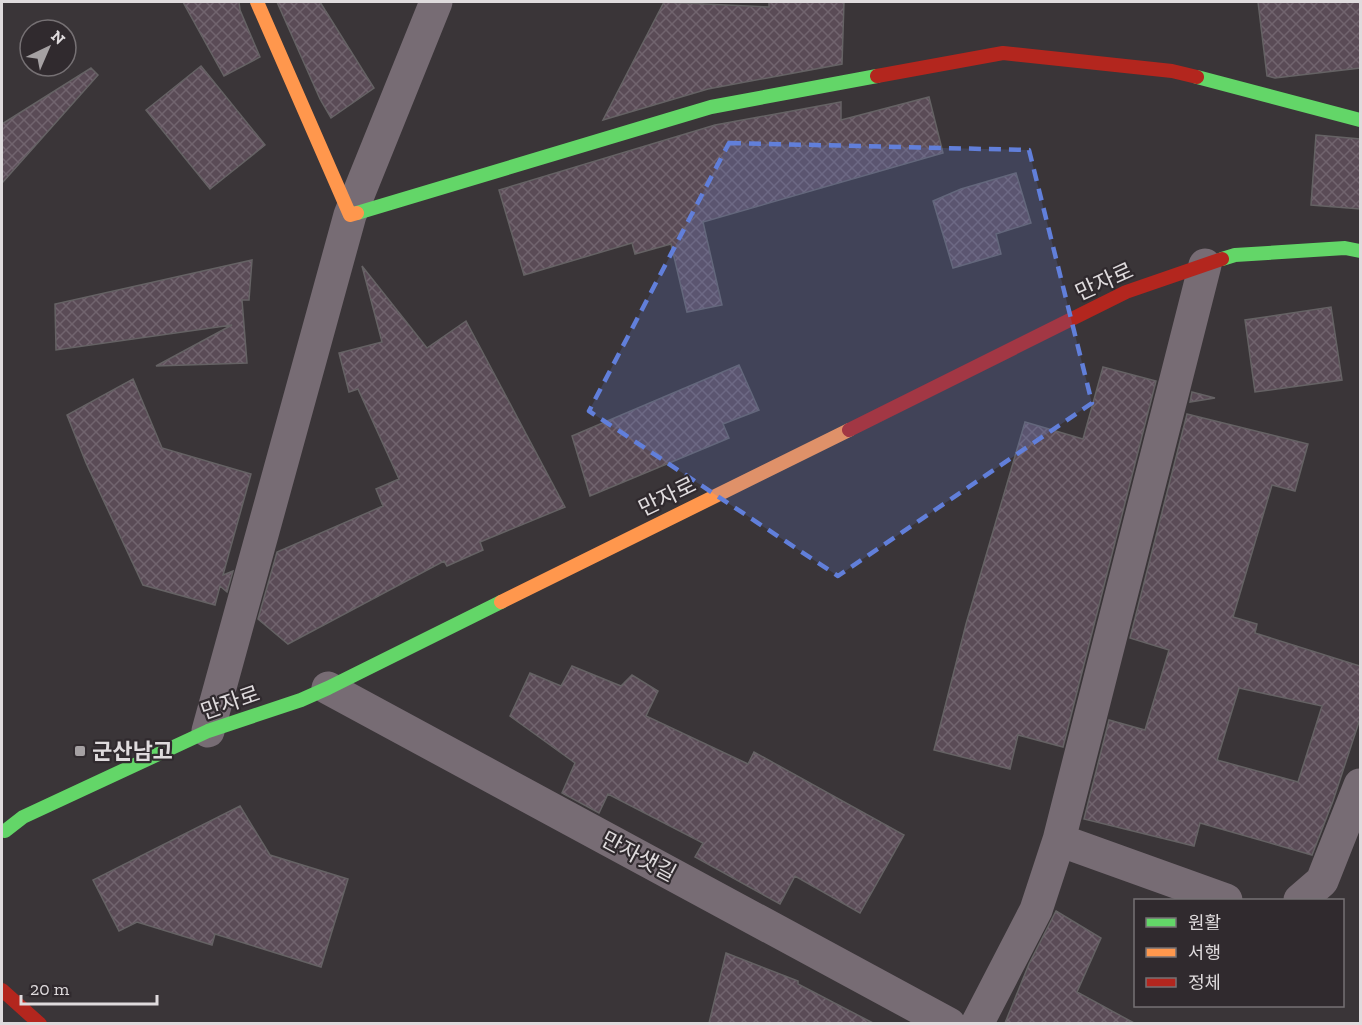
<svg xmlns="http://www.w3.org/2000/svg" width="1362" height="1025" viewBox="0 0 1362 1025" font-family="'Zilla Slab','Noto Sans KR',serif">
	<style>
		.building { fill: url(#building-cross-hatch); stroke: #656264; stroke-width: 1.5; fill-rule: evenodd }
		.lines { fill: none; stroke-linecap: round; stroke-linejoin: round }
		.street { stroke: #776c74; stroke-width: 33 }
		.fast { stroke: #63d668; stroke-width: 14 }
		.slow { stroke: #ff974d; stroke-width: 14 }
		.jam { stroke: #b3261e; stroke-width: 14 }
		.marked { fill: #617fda; fill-opacity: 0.2; stroke: #617fda; stroke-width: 4.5; stroke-dasharray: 12 8; stroke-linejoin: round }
		.poi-dot { fill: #a5a1a3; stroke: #302a2e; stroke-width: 2 }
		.labels { text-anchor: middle; stroke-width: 4.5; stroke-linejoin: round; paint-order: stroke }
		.street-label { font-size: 22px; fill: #dfdbdd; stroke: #302a2e }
		.poi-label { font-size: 22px; font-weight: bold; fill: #dfdbdd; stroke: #302a2e; text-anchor: start }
	</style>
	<defs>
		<pattern id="building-cross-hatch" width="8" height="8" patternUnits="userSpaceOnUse" patternTransform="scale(1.5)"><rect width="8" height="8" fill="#5a4b56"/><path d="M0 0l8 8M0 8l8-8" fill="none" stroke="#71646e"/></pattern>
	</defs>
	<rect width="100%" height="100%" fill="#3a3538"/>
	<path class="building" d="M 183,2 L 239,2 L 240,10 L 260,57 L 224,76 Z
		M 277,2 L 320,2 L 374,88 L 331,118 L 320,99 Z
		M 664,2 L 769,7 L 769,2 L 844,2 L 842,64 L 708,89 L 603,120 Z
		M 1258,2 L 1360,2 L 1360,68 L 1275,78 L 1267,76 Z
		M 201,66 L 265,145 L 210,189 L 146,110 Z
		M 91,68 L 98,75 L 2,183 L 2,124 Z
		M 929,97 L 943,153 L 703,222 L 722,305 L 687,312 L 671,244 L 635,254 L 632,243 L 524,275 L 499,190 L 715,125 L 841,102 L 841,120 Z
		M 1316,135 L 1360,139 L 1360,209 L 1311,205 Z
		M 1016,173 L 1031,223 L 996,234 L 1001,254 L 953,268 L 933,201 L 961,189 Z
		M 252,260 L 249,300 L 242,300 L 247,363 L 156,366 L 232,325 L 56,350 L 55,304 Z
		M 362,266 L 427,348 L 466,321 L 565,507 L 480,542 L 483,550 L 447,566 L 444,561 L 288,644 L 258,619 L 277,552 L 383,506 L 376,489 L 399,479 L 358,389 L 349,392 L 339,353 L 382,342 Z
		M 1331,307 L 1342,380 L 1255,392 L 1245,320 Z
		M 739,365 L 759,410 L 723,424 L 729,438 L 590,496 L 572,436 Z
		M 1103,367 L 1156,381 L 1063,747 L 1018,735 L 1010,769 L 934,750 L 966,624 L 1025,422 L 1083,439 Z
		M 133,379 L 162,448 L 251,474 L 223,575 L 233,571 L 227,592 L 220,586 L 215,605 L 143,585 L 86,463 L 67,415 Z
		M 1192,392 L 1215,398 L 1190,402 Z
		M 1187,414 L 1308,444 L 1295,491 L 1272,485 L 1233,617 L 1257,624 L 1255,633 L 1360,666 L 1360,719 L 1333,801 L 1312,855 L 1200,823 L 1194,846 L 1084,819 L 1109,720 L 1145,730 L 1169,650 L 1130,638 ZM 1239,688 L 1322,706 L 1298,782 L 1217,760 Z
		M 572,666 L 621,686 L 632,675 L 658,691 L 646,716 L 748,764 L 754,752 L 904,835 L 860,913 L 795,876 L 780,904 L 695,857 L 703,843 L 608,794 L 599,813 L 562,793 L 575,763 L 510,716 L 530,673 L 561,686 Z
		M 240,806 L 270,855 L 348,879 L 321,967 L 215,934 L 212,945 L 137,922 L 119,931 L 93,880 Z
		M 1056,911 L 1101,938 L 1077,992 L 1134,1023 L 1005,1023 L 1029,964 Z
		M 726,953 L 798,981 L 798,984 L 873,1023 L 709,1023 Z"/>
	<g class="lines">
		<path class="street" d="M 328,688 L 949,1024
			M 208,731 L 350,215 L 436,2
			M 1059,840 L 1226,900
			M 1300,900 L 1322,881 L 1360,785
			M 977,1024 L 1036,910 L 1059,840 L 1205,265"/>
		<path class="fast" d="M 1197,77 L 1360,120
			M 357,213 L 711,107 L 877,76
			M 1222,259 L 1235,255 L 1345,248 L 1360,251
			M 5,831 L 23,817 L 208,731 L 301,700 L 328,688 L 501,602"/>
		<path class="slow" d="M 257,2 L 350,215 L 357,213
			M 501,602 L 849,430"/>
		<path class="jam" d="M 877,76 L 1003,53 L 1172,71 L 1197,77
			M 849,430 L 1126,292 L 1222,259
			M 2,990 L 40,1024"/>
	</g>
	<path class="marked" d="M 729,143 L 1029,150 L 1092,403 L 838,576 L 589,411 Z"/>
	<rect class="poi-dot" x="74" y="745" width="12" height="12" rx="3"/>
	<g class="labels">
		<g class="street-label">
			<text transform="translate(1104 281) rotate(-24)" y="8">만자로</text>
			<text transform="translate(667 496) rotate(-26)" y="8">만자로</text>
			<text transform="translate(230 702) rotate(-19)" y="8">만자로</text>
			<text transform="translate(639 856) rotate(28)" y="8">만자샛길</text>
		</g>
		<g class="poi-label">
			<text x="92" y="759">군산남고</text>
		</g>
	</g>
	<rect width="1362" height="1025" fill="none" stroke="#dfdbdd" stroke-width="6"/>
	<rect x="1134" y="899" width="210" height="108" fill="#302a2e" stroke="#767174" stroke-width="1.5"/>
	<rect x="1146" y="918" width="30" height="9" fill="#63d668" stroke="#767174" stroke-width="1.5"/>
	<text x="1188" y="929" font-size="18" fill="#dfdbdd">원활</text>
	<rect x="1146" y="948" width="30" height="9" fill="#ff974d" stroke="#767174" stroke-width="1.5"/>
	<text x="1188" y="959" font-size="18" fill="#dfdbdd">서행</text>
	<rect x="1146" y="978" width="30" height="9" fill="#b3261e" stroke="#767174" stroke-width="1.5"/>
	<text x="1188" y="989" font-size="18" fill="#dfdbdd">정체</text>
	<g transform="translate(48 48) rotate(44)"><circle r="28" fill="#302a2e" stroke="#767174" stroke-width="1.5"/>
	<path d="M0-4.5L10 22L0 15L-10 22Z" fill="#a5a1a3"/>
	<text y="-9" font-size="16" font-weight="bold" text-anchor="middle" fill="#dfdbdd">N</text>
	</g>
	<path d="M21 995v9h136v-9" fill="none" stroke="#dfdbdd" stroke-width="3"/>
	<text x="30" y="995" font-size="18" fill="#dfdbdd" stroke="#302a2e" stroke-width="4.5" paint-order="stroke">20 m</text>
</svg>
